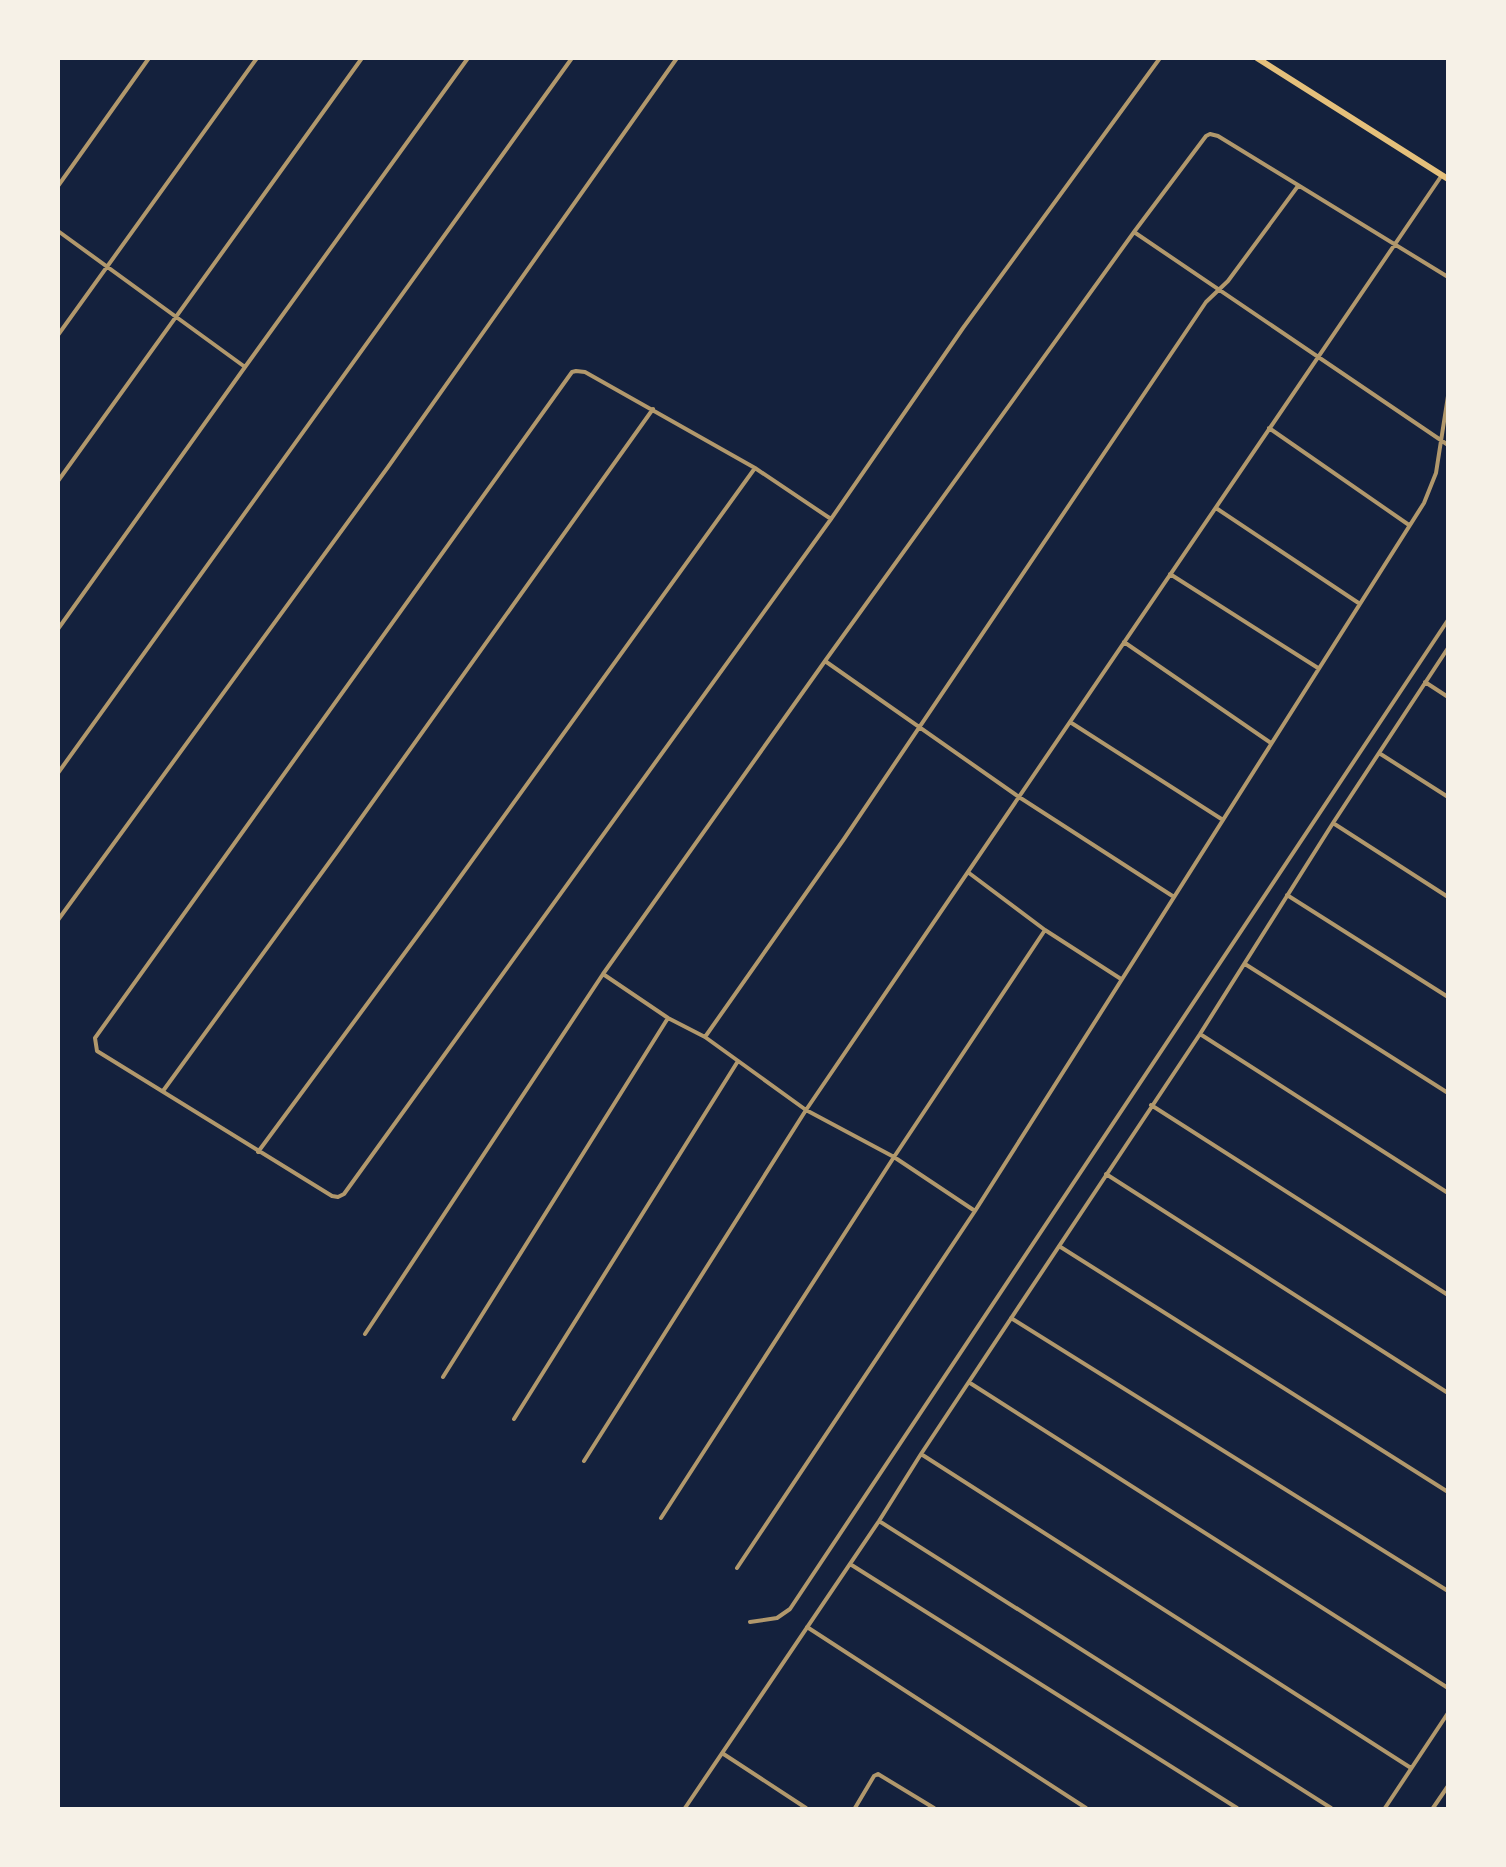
<svg xmlns="http://www.w3.org/2000/svg" width="1506" height="1867" viewBox="0 0 1506 1867" font-family="Manrope,sans-serif">
	<style>
		.lines { fill: none; stroke-linecap: round; stroke-linejoin: round }
		.minor { stroke: #b1986c; stroke-width: 4 }
		.primary { stroke: #e5c07b; stroke-width: 6 }
	</style>
	<rect width="100%" height="100%" fill="#14213d"/>
	<g class="lines">
		<path class="minor" d="M 58,186 L 149,58
			M 58,231 L 245,367
			M 1134,232 L 1448,445
			M 58,335 L 257,58
			M 1269,428 L 1409,525
			M 58,481 L 362,58
			M 1216,508 L 1360,604
			M 831,519 L 755,468 L 585,372 L 576,371 L 572,372 L 95,1038 L 97,1051 L 332,1196 L 338,1197 L 344,1194 L 831,519 L 963,328 L 1160,58
			M 1170,574 L 1318,668
			M 58,629 L 245,367 L 468,58
			M 1124,642 L 1271,743
			M 825,661 L 1019,797 L 1174,897
			M 1425,682 L 1448,697
			M 1070,722 L 1223,820
			M 1379,753 L 1448,797
			M 58,773 L 572,58
			M 1333,823 L 1448,897
			M 969,873 L 1045,930 L 1121,979
			M 1287,895 L 1448,997
			M 58,920 L 388,467 L 677,58
			M 1245,964 L 1448,1093
			M 603,974 L 668,1018 L 705,1037 L 806,1110 L 894,1157 L 975,1211
			M 1200,1034 L 1448,1193
			M 705,1037 L 844,839 L 1206,302 L 1228,281 L 1298,186
			M 163,1091 L 339,849 L 653,409
			M 1151,1105 L 1448,1295
			M 258,1152 L 432,916 L 755,468
			M 1106,1174 L 1448,1393
			M 1059,1246 L 1448,1492
			M 1011,1318 L 1448,1591
			M 365,1334 L 603,974 L 825,661 L 1134,232 L 1206,136 L 1210,134 L 1218,136 L 1448,277
			M 443,1377 L 668,1018
			M 970,1383 L 1448,1688
			M 514,1419 L 738,1061
			M 921,1454 L 1411,1768
			M 584,1461 L 806,1110 L 1442,175
			M 661,1518 L 894,1157 L 1045,930
			M 879,1521 L 1331,1808
			M 850,1564 L 1237,1808
			M 737,1568 L 975,1211 L 1424,503 L 1436,473 L 1448,396
			M 750,1622 L 777,1618 L 790,1609 L 1448,620
			M 807,1627 L 1086,1808
			M 722,1753 L 806,1808
			M 685,1808 L 879,1521 L 921,1454 L 1200,1034 L 1333,823 L 1448,648
			M 855,1808 L 874,1776 L 878,1774 L 934,1808
			M 1385,1808 L 1448,1713
			M 1433,1808 L 1448,1786"/>
		<path class="primary" d="M 1257,58 L 1448,179"/>
	</g>
	<rect width="1506" height="1867" fill="none" stroke="#f6f1e7" stroke-width="120"/>
</svg>
